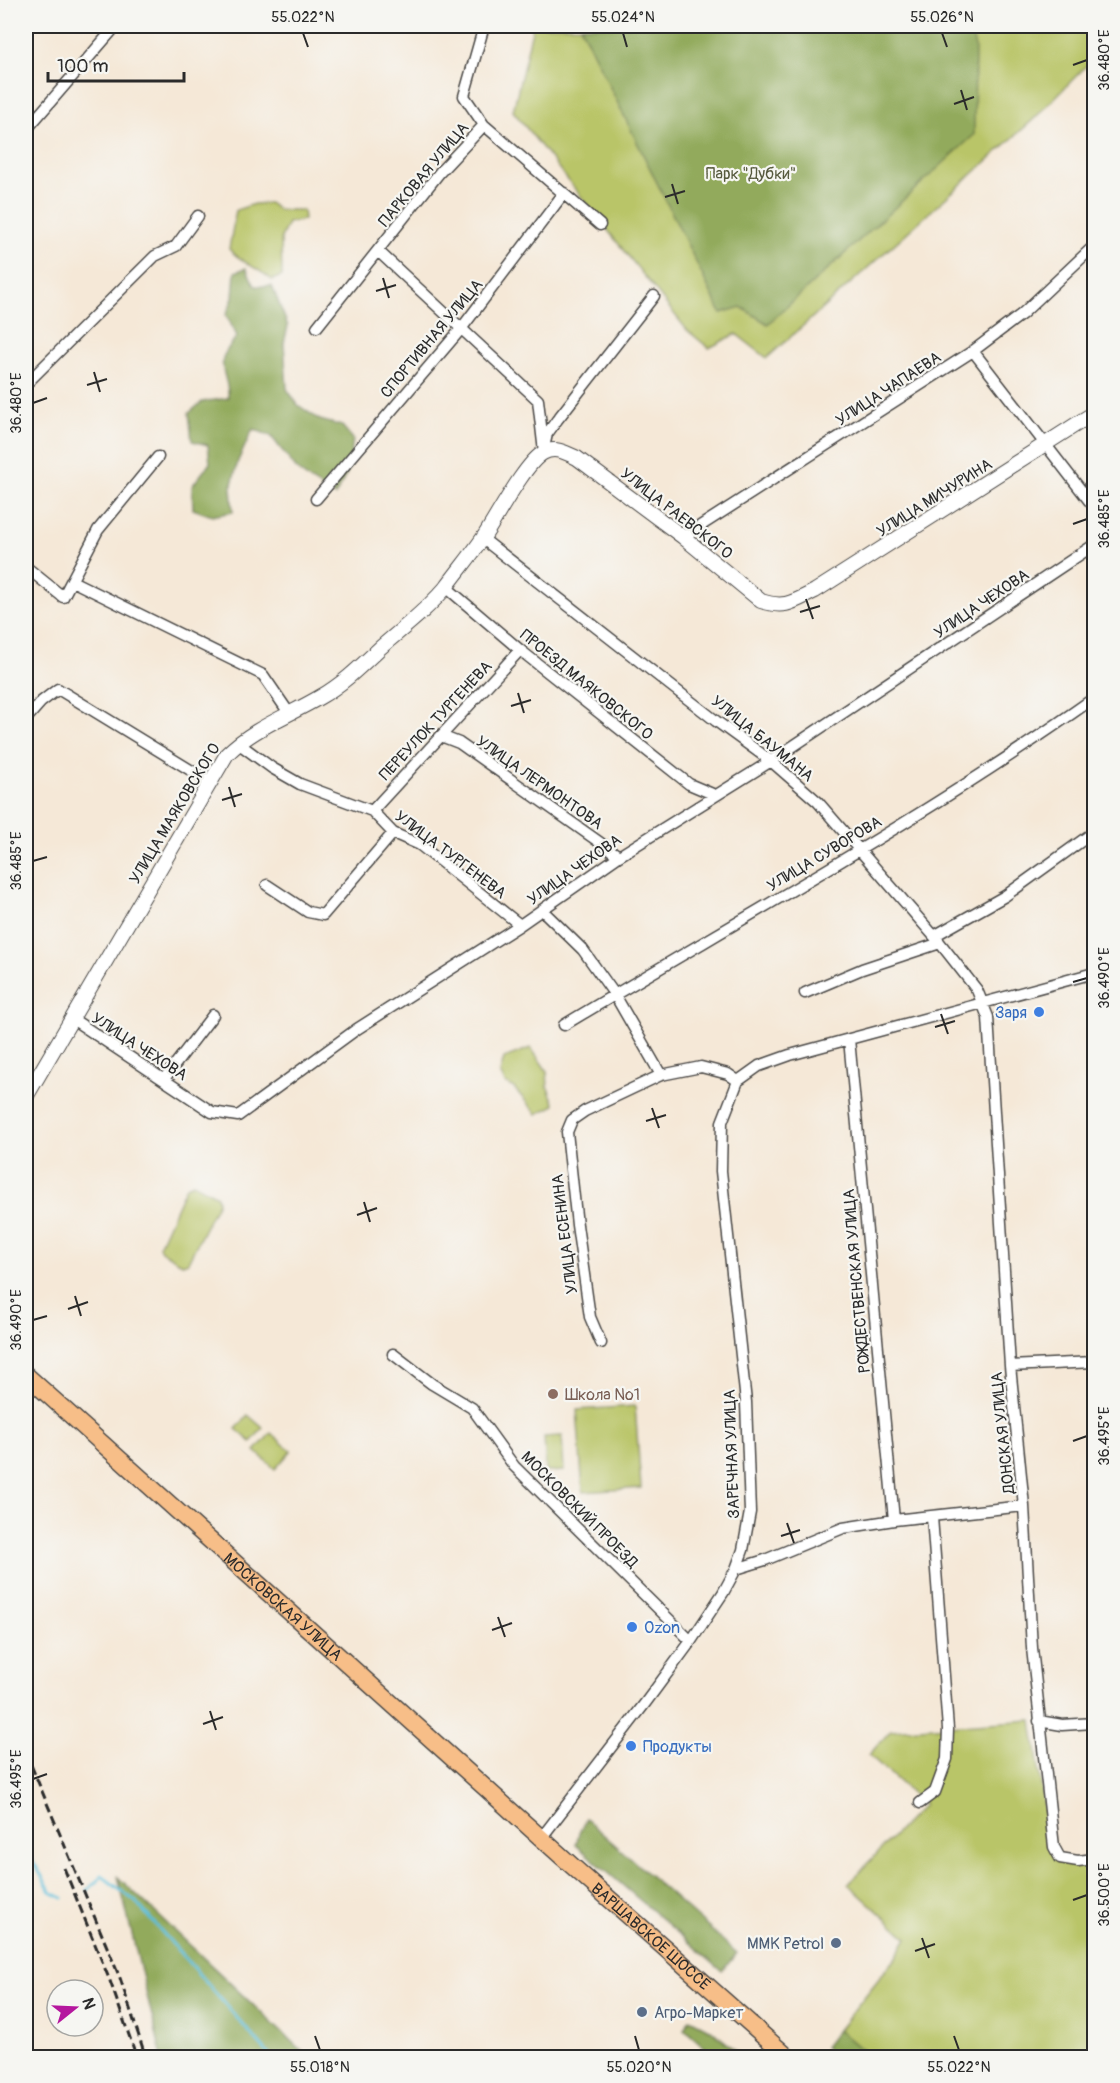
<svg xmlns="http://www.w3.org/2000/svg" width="1120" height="2083" viewBox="0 0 1120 2083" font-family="Pangolin,sans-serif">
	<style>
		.green { fill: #b9c567; stroke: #727849; stroke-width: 1.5 }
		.forest { fill: #92aa5c; stroke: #5e6a44; stroke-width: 1.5 }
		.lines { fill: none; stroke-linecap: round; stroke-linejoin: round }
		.stream { stroke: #5bbfda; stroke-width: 3 }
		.minor-casing { stroke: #494745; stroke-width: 13 }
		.tertiary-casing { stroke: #494745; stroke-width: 16 }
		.primary-casing { stroke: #494745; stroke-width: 19 }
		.minor { stroke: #fff; stroke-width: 10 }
		.tertiary { stroke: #fff; stroke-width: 14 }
		.primary { stroke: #f7be88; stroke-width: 16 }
		.rail { stroke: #2b2b2b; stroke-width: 3; stroke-dasharray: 9 4.5; stroke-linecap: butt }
		.ticks { fill: none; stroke: #2b2b2b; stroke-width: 2 }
		.shop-dot { fill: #3f7fe0; stroke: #f6f6f2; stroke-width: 2 }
		.education-dot { fill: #8d6e63; stroke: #f6f6f2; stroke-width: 2 }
		.service-dot { fill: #5c6f8a; stroke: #f6f6f2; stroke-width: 2 }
		.labels { text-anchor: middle; stroke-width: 4.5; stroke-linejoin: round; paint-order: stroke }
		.park-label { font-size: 16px; fill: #56593d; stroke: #f6f6f2 }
		.street-label { font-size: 16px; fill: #2b2b2b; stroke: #f6f6f2 }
		.shop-label { font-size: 16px; fill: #366cbe; stroke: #f6f6f2; text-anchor: start }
		.education-label { font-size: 16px; fill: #785e54; stroke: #f6f6f2; text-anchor: start }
		.service-label { font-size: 16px; fill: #4e5e75; stroke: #f6f6f2; text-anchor: end }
		.neatline { fill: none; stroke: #2b2b2b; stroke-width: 2 }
		.ticks-label { font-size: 15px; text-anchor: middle; fill: #2b2b2b }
	</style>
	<rect width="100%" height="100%" fill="#f6f6f2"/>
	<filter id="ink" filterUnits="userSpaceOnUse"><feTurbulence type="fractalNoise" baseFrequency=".0167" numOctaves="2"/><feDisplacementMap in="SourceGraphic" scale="12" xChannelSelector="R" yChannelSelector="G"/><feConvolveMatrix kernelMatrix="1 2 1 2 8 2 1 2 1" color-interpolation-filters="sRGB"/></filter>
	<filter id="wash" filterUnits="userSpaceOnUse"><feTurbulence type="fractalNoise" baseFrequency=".008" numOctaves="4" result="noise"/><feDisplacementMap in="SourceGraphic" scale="24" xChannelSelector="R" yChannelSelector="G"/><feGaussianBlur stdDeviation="1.35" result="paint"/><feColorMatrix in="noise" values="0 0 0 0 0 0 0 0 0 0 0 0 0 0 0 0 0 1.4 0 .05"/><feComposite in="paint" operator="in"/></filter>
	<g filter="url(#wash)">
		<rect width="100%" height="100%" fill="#f5e8d7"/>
		<path class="green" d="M 533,26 L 1094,26 L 1094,58 L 1034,119 L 767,358 L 736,334 L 709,348 L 687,330 L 513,111 Z
			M 269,203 L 279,210 L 303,210 L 304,220 L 288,223 L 281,238 L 282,276 L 272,280 C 259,268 240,262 229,249 L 236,210 L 254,204 Z
			M 531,1048 L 547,1071 L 548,1088 L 555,1105 L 537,1114 L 514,1088 L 505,1083 L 500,1073 L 504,1058 Z
			M 193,1183 L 217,1196 L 218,1202 L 188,1262 L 183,1264 L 161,1251 L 159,1246 L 186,1186 Z
			M 635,1406 L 641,1488 L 583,1492 L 577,1410 Z
			M 248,1415 L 263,1428 L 251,1442 L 236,1429 Z
			M 271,1433 L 291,1451 L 275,1469 L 255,1451 Z
			M 562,1436 L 564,1471 L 546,1472 L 544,1437 Z
			M 1032,1720 L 1050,1847 L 1057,1861 L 1094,1862 L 1094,2057 L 870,2057 L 838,2030 L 896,1957 L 907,1938 L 848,1884 L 924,1804 L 869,1755 L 891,1730 Z"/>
		<path class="forest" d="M 580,26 L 969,26 L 975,47 L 974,135 L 768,324 L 741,307 L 721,313 Z
			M 246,268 L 255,286 L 272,286 L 288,326 L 284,343 L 287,389 L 298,405 L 320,420 L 342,426 L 353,439 L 349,469 L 335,496 L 311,481 L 298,471 L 271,436 L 253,429 L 238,461 L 231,488 L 233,512 L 212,516 L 193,509 L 192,486 L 210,463 L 208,445 L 192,441 L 189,413 L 202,402 L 228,398 C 230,385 220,371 223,358 C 225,351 233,342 237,336 L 226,315 L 233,298 L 235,272 Z
			M 586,1819 L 737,1953 L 722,1971 L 576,1845 L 579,1833 Z
			M 118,1877 L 308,2057 L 162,2057 Z
			M 690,2019 L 711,2030 L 744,2057 L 716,2057 L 684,2029 Z
			M 838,2030 L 870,2057 L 837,2057 L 825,2047 Z"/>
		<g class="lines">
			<path class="stream" d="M 26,1850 L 52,1893 L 63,1898
				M 88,1890 L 102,1876 L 135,1901 L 272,2058"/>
		</g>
	</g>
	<g filter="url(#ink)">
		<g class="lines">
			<g class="minor-casing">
				<path id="minor" d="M 484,26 L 464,96 L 484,125 L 600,225
					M 26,130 L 116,26
					M 378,251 L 538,400 L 544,452
					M 317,327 L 440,172 L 484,125
					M 973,351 L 1094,507
					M 26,384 L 155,256 L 176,246 L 198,216
					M 545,443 L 547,434 L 557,420 L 654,296
					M 316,499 L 461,329 L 564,193
					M 683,537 L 973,351 L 1022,314 L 1094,246
					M 483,539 L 716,721 L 771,761 L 818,802 L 940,943 L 977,990 L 988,1017 L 1010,1366 L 1024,1506 L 1032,1648 L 1054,1847 L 1060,1858 L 1078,1861 L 1094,1859
					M 26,567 L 63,597 L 98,530 L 158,457
					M 72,581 L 263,675 L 289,713
					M 446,587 L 520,650 L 689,784 L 715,795
					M 26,719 L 41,702 L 58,689 L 210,782
					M 441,736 L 459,743 L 619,856
					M 238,743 L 272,768 L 300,784 L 372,811 L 393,833 L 420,845 L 520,925
					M 372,811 L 520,650
					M 267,885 L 308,912 L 323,915 L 393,833
					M 542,910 L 583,950 L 615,995 L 661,1075
					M 934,936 L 1005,896 L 1094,832
					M 805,993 L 862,969 L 940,943
					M 71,1018 L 212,1112 L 238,1116 L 357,1029 L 520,925 L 619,856 L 771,761 L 1094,545
					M 564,1025 C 742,918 925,818 1094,698
					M 849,1039 L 894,1520
					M 164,1079 L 213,1015
					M 738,1081 L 759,1066 L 790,1055 L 1094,973
					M 601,1343 L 590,1317 L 577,1225 L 567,1132 L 572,1120 L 585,1111 L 661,1075 L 701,1067 L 728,1074 L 738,1081
					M 393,1354 L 432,1384 L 472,1408 L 514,1466 L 691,1641
					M 1010,1366 L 1094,1362
					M 736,1569 L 765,1560 L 843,1528 L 894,1520 L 1024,1506
					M 1039,1721 L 1062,1725 L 1094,1723
					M 920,1803 L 935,1792 L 947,1759 L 948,1729 L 932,1517
					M 542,1837 L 646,1702 L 691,1641 L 723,1593 L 736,1569 L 743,1550 L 750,1512 L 746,1402 L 721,1171 L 722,1122 L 738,1081"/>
			</g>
			<g class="tertiary-casing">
				<path id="tertiary" d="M 26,1097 L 227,754 C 253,728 288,716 320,697 C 343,684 361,666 380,648 C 403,628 428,609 447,586 C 459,570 472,554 483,538 C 496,519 525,463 543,453 C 555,446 567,453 577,458 L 683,537 L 761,601 C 785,609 793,602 815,591 L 1094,413"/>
			</g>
			<g class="primary-casing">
				<g id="primary">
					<path id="s1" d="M 26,1375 L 579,1872 L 789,2058"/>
				</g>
			</g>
			<use href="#minor" class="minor"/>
			<use href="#tertiary" class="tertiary"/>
			<use href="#primary" class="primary"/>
			<path class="rail" d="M 26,1753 L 120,1978 L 146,2058
				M 64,1868 L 110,1981 L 137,2058"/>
		</g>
	</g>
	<path class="ticks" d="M 303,33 L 308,47M 623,33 L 627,47M 942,33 L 947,47M 1073,65 L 1087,60M 961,90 L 967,110M 954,104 L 974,97M 672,184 L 678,204M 665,197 L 685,191M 383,278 L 389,298M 376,291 L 396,285M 94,372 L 100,392M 87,385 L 107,379M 33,403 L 47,398M 1073,524 L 1087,519M 806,599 L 813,619M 800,612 L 820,606M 518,693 L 524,713M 511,706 L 531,700M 229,787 L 235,807M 222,800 L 242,794M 33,861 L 47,857M 1073,982 L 1087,978M 941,1014 L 948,1034M 935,1027 L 955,1021M 652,1108 L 659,1128M 646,1121 L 666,1115M 364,1202 L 370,1222M 357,1215 L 377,1208M 75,1296 L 81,1316M 68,1309 L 88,1302M 33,1320 L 47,1316M 1073,1441 L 1087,1436M 787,1523 L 794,1543M 781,1536 L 800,1530M 498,1617 L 505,1637M 492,1630 L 512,1623M 210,1711 L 216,1730M 203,1724 L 223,1717M 33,1779 L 47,1774M 1073,1900 L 1087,1895M 922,1938 L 929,1958M 915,1951 L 935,1944M 315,2036 L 320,2050M 635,2036 L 639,2050M 954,2036 L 959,2050"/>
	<g class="shop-dot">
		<circle cx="1039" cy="1012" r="6"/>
		<circle cx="632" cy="1627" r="6"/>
		<circle cx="631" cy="1746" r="6"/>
	</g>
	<circle class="education-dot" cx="553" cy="1394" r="6"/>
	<g class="service-dot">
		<circle cx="836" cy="1943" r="6"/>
		<circle cx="642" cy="2012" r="6"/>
	</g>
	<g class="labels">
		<g class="park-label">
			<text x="751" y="179">Парк "Дубки"</text>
		</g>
		<g class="street-label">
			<text transform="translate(423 174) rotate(-50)" y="6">ПАРКОВАЯ УЛИЦА</text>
			<text transform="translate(431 338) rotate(-50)" y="6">СПОРТИВНАЯ УЛИЦА</text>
			<text transform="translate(888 388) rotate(-33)" y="6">УЛИЦА ЧАПАЕВА</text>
			<text transform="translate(934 497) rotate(-32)" y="6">УЛИЦА МИЧУРИНА</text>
			<text transform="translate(677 513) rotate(38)" y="6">УЛИЦА РАЕВСКОГО</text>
			<text transform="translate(981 603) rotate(-34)" y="6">УЛИЦА ЧЕХОВА</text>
			<text transform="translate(587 684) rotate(39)" y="6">ПРОЕЗД МАЯКОВСКОГО</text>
			<text transform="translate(435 720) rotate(-47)" y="6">ПЕРЕУЛОК ТУРГЕНЕВА</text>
			<text transform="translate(763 738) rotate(39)" y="6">УЛИЦА БАУМАНА</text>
			<text transform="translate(540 782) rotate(35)" y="6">УЛИЦА ЛЕРМОНТОВА</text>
			<text transform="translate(174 813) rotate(-59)" y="6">УЛИЦА МАЯКОВСКОГО</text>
			<text transform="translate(824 853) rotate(-31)" y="6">УЛИЦА СУВОРОВА</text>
			<text transform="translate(451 854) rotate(37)" y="6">УЛИЦА ТУРГЕНЕВА</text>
			<text transform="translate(574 869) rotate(-35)" y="6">УЛИЦА ЧЕХОВА</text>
			<text transform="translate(140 1046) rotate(33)" y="6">УЛИЦА ЧЕХОВА</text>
			<text transform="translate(564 1234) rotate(-97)" y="6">УЛИЦА ЕСЕНИНА</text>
			<text transform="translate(856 1281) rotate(-95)" y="6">РОЖДЕСТВЕНСКАЯ УЛИЦА</text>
			<text transform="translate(1002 1433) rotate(-96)" y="6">ДОНСКАЯ УЛИЦА</text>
			<text transform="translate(731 1454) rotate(-92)" y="6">ЗАРЕЧНАЯ УЛИЦА</text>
			<text transform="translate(580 1509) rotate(45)" y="6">МОСКОВСКИЙ ПРОЕЗД</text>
			<text dy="6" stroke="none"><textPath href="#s1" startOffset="346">МОСКОВСКАЯ УЛИЦА</textPath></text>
			<text dy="6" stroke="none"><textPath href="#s1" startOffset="840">ВАРШАВСКОЕ ШОССЕ</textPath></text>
		</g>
		<g class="shop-label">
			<text x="1027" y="1018" text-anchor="end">Заря</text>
			<text x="644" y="1633">Ozon</text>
			<text x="643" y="1752">Продукты</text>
		</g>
		<g class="education-label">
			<text x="565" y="1400">Школа №1</text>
		</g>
		<g class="service-label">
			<text x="824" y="1949">MMK Petrol</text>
			<text x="654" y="2018" text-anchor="start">Агро-Маркет</text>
		</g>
	</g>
	<rect width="1120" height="2083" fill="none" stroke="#f6f6f2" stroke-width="66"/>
	<g transform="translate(75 2008) rotate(72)"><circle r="28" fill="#f6f6f2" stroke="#a5a5a2" stroke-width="1.5"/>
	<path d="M0-4.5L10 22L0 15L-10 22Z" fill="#b5179e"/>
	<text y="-9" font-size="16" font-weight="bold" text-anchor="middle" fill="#2b2b2b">N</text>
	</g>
	<path d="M48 72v9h136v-9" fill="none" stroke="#2b2b2b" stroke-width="3"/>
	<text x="57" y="72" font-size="18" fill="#2b2b2b" stroke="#f6f6f2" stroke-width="4.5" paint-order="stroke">100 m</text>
	<rect x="33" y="33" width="1054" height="2017" class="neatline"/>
	<g class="ticks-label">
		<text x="303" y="22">55.022°N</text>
		<text x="623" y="22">55.024°N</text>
		<text x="942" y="22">55.026°N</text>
		<text transform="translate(1104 60) rotate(-90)" y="5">36.480°E</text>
		<text transform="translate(16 403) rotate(-90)" y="5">36.480°E</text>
		<text transform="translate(1104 519) rotate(-90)" y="5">36.485°E</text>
		<text transform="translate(16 861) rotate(-90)" y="5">36.485°E</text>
		<text transform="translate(1104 978) rotate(-90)" y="5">36.490°E</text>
		<text transform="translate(16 1320) rotate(-90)" y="5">36.490°E</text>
		<text transform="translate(1104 1436) rotate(-90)" y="5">36.495°E</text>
		<text transform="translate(16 1779) rotate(-90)" y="5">36.495°E</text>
		<text transform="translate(1104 1895) rotate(-90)" y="5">36.500°E</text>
		<text x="320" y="2072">55.018°N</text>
		<text x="639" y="2072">55.020°N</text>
		<text x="959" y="2072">55.022°N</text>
	</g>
</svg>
